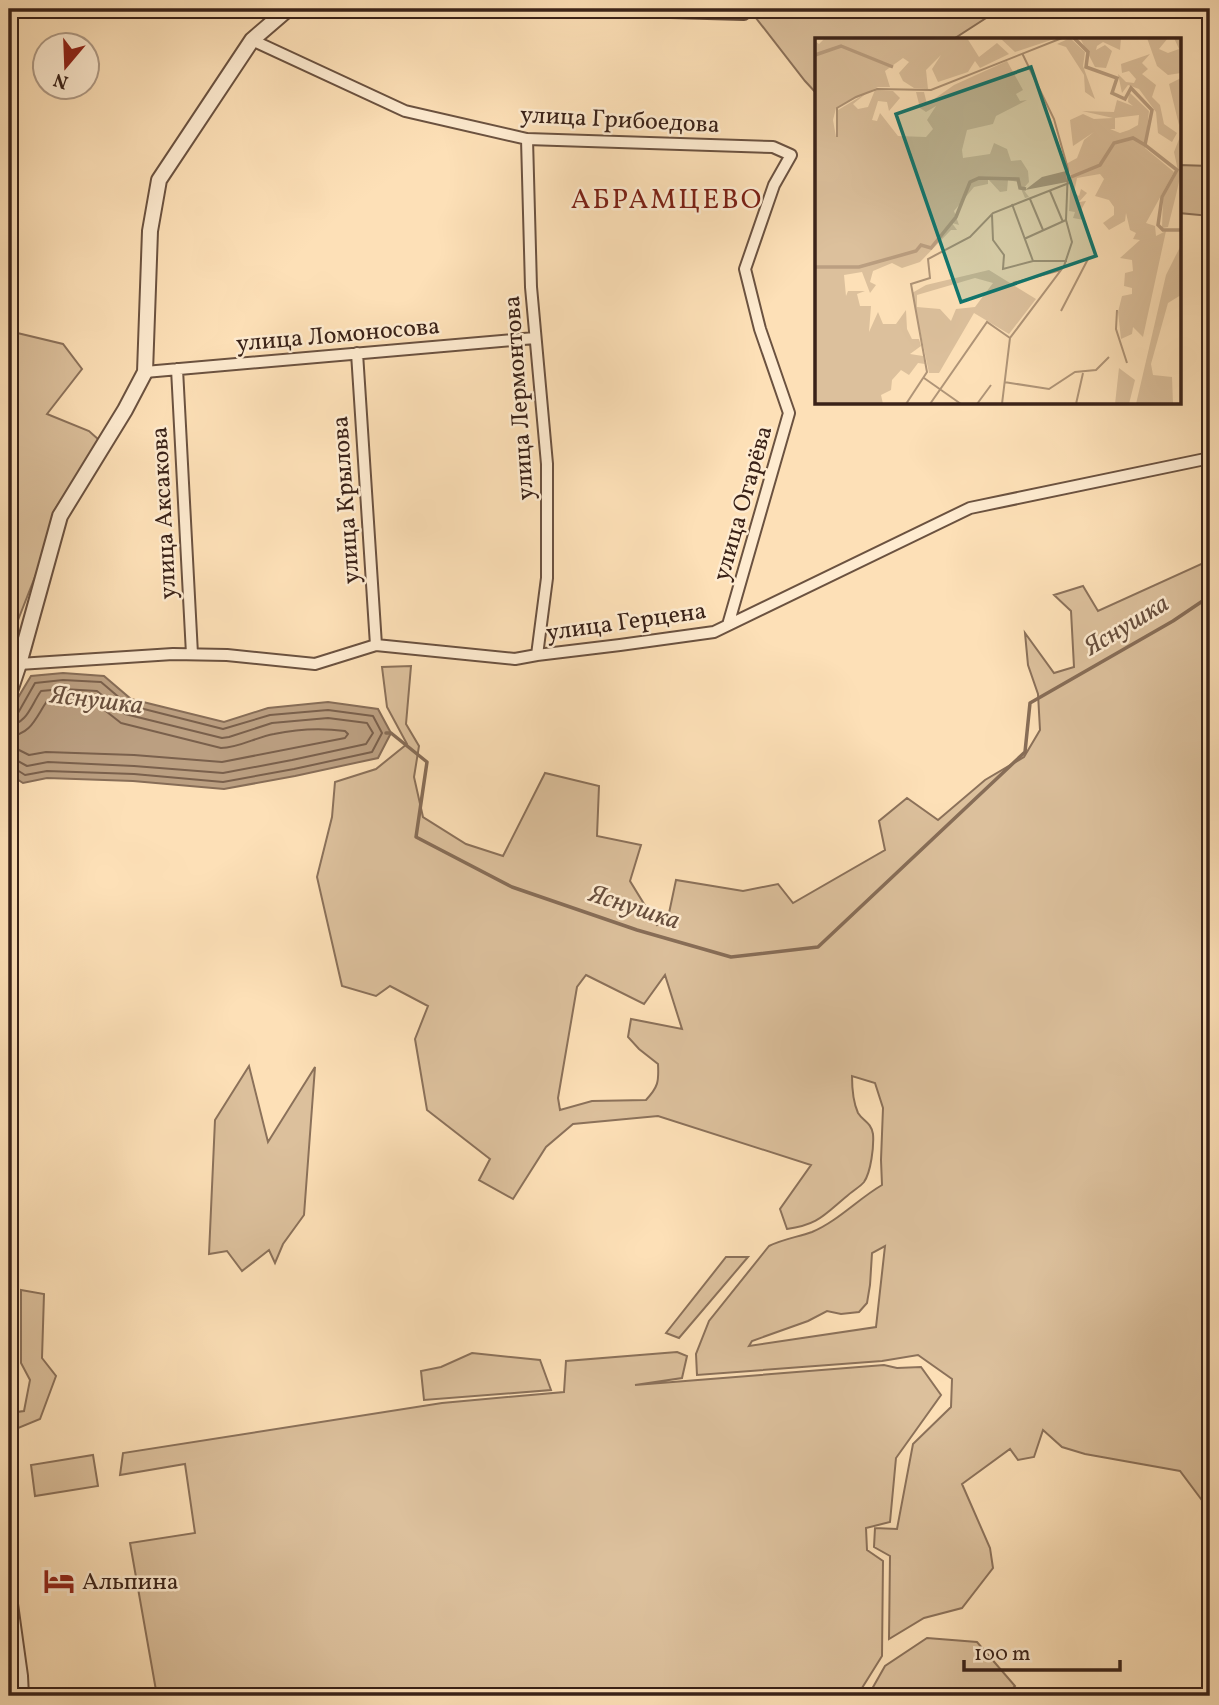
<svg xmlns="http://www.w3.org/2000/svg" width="1219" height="1705" viewBox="0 0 1219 1705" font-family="Vollkorn,serif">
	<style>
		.green { fill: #dcc09c; stroke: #8b715a; stroke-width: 2; fill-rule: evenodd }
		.water { fill: #bb9f81; stroke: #876d57; stroke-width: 2 }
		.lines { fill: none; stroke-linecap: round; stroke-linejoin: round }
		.shore { stroke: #7a604c; stroke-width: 2 }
		.stream { stroke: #876d57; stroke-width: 3.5 }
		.minor-casing { stroke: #6b5240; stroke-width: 14 }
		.tertiary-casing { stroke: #6b5240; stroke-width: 18 }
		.minor { stroke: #feebd0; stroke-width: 10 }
		.tertiary { stroke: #feebd0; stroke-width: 14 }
		.labels { text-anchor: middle; stroke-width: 5; stroke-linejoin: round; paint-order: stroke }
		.street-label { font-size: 24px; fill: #3a2218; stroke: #feebd0 }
		.poi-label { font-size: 24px; fill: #3a2218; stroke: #feebd0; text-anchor: start }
		.water-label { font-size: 26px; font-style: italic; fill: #674e3d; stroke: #feebd0 }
		.quarter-label { font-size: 28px; letter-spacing: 2px; fill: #7a1f14; stroke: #feebd0 }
		.inset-river { fill: none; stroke: #bb9f81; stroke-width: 3.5 }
		.inset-road { fill: none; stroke: #af9477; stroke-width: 2 }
		.view { fill: #0f766e; fill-opacity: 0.15; stroke: #0f766e; stroke-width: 3.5 }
		.inset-edge { fill: none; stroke: #3a2218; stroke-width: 3.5 }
	</style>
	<rect width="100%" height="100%" fill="#fde0b7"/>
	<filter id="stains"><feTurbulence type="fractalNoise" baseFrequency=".00286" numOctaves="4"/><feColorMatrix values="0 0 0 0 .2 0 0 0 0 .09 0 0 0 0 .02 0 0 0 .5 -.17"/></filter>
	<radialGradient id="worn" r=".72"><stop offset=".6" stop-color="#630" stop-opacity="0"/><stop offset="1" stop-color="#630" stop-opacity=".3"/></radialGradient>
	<path class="green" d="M 749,9 L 1000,9 L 952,40 L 816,40 L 816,93 L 805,81 Z
		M 1179,165 L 1210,166 L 1210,216 L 1179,213 Z
		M 9,331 L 63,344 L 82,369 L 47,414 L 89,431 L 99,440 L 54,511 L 40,564 L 9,643 L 9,403 L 11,402 L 9,394 Z
		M 1210,560 L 1210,1508 L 1207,1507 L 1180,1471 L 1085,1454 L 1062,1447 L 1043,1430 L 1034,1457 L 1018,1460 L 1010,1449 L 962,1484 L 990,1548 L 993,1568 L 962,1608 L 924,1618 L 889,1639 L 890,1556 L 874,1547 L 875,1528 L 897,1529 L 913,1444 L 951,1407 L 952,1379 L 918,1355 L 882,1361 L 697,1375 L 696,1354 L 709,1321 L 769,1246 C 783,1239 798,1237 812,1232 C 838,1221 858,1199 882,1185 L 881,1160 L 883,1108 L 875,1083 L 852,1076 C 852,1087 853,1102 858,1113 C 863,1121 871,1122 873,1134 C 874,1146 871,1172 864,1182 C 860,1187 852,1191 847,1196 C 824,1215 818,1225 787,1229 L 780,1209 L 811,1165 L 658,1116 L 573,1124 L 546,1147 L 513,1199 L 479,1180 L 490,1159 L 427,1110 L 415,1039 L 428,1006 L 390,986 L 376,996 L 342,986 L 317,877 L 332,817 L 335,782 L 376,769 L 407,744 L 387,707 L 382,667 L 411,666 L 406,724 L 419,746 L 414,777 L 423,817 L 466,844 L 503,856 L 545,773 L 599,786 L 597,836 L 641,845 L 630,881 L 657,925 L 668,918 L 676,880 L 743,891 L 778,884 L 793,903 L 885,850 L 879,821 L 907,798 L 938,820 L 985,780 L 1024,757 L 1040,730 L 1038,694 L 1028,665 L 1025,633 L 1054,673 L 1074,667 L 1071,611 L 1054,595 L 1083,586 L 1098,611 ZM 586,975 L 644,1004 L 665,975 L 682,1029 L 631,1019 L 628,1037 L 639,1049 L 658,1064 C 659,1082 658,1087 646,1100 L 592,1101 L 560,1110 L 558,1098 L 577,987 ZM 885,1246 L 876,1327 L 749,1346 L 752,1341 L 808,1321 L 827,1311 L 841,1314 L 859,1312 L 867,1303 L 870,1285 L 872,1253 Z
		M 249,1066 L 268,1142 L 315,1067 L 304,1215 L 283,1244 L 275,1263 L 269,1250 L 242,1271 L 227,1251 L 209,1254 L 215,1120 Z
		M 726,1257 L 748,1257 L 679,1338 L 666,1333 Z
		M 21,1290 L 44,1294 L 42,1358 L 56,1376 L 40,1419 L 11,1431 L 9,1426 L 9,1413 L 24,1411 L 30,1380 L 21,1363 Z
		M 677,1352 L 687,1356 L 682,1378 L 635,1385 L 884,1365 L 897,1368 L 921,1367 L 941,1395 L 896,1458 L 890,1522 L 866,1528 L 867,1550 L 883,1561 L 882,1656 L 857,1696 L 157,1696 L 130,1543 L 195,1533 L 185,1464 L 120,1475 L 123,1453 L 442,1403 L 564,1392 L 566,1361 Z
		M 472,1353 L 540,1360 L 551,1390 L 424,1400 L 421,1371 L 441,1367 Z
		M 93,1455 L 98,1486 L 35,1496 L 31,1465 Z
		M 927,1638 L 977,1642 L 1015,1686 L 1006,1696 L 949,1696 L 947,1692 L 944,1696 L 868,1696 L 885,1666 Z"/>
	<path class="water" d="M 63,673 L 104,676 L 131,699 L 224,722 L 268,708 L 328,702 L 378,709 L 391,733 L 378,758 L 295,776 L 224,789 L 133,781 L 47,778 L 23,783 L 9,774 L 9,720 L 13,706 L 31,676 Z"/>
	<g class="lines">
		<path class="shore" d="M 9,717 L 13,716 L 18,713 L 35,683 L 63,680 L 101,682 L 128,705 L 223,729 L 270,715 L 328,710 L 373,716 L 382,733 L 372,752 L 294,769 L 223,782 L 134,774 L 47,771 L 25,775 L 14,768 L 9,768
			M 9,725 C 27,724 31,705 41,691 L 63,689 L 97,691 L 125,714 L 222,738 L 229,737 L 272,723 L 328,718 L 367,723 L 373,733 L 366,744 L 292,760 L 223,773 L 134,766 L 48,762 L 27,766 L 16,760 L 9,759
			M 9,736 C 31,735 36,717 47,701 L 63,700 L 93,701 L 121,723 L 221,748 C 239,748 256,737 274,734 C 297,729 323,728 345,731 L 348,734 L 345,738 L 222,762 L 134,755 L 46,752 L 29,755 L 17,749 L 9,748"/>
		<path class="stream" d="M 386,733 L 391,733 L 427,762 L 416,837 L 512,887 L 637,930 L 731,957 L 818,947 L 1025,752 L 1030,703 L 1173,621 L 1210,596"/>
		<g class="minor-casing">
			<path id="minor" d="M 561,9 L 744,14
				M 252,40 L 405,111 L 527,139 L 773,147 L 791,155 L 774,185 L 745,269 L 760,329 L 789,413 L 728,625
				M 527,139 L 531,287 L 547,464 L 547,578 L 537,655
				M 357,353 L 376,645
				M 177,369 L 192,654
				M 145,372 L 535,338
				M 19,664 L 173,654 L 227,655 L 315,664 L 376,645 L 515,659 L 537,655 L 620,645 L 714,632 L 970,508 L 1210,458"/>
		</g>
		<g class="tertiary-casing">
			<path id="tertiary" d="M 9,694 L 19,664 L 60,516 L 125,410 L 145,372 L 150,231 L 159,180 L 252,40 L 288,9
				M 9,1597 L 20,1676 L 21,1696"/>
		</g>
		<use href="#minor" class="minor"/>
		<use href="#tertiary" class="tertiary"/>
	</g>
	<defs>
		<g id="hotel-bare" transform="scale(2.415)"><path d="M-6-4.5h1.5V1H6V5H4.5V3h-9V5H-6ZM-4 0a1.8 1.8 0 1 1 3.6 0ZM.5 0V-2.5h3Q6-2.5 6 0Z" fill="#8f2418" stroke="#feebd0" stroke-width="2.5" paint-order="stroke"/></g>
	</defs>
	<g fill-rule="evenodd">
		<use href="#hotel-bare" x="59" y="1581"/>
	</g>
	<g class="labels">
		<g class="street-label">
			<text transform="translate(620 119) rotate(3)" y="8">улица Грибоедова</text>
			<text transform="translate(338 334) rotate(-5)" y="8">улица Ломоносова</text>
			<text transform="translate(518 398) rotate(-94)" y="8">улица Лермонтова</text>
			<text transform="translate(345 500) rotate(-94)" y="8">улица Крылова</text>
			<text transform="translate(742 503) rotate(-74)" y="8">улица Огарёва</text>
			<text transform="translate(163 513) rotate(-93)" y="8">улица Аксакова</text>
			<text transform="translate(626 621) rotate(-8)" y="8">улица Герцена</text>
		</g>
		<g class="poi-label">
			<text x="82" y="1589">Альпина</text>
		</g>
		<g class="water-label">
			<text transform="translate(1126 624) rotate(-31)" y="9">Яснушка</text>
			<text transform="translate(97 699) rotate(7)" y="9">Яснушка</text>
			<text transform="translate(635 906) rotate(18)" y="9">Яснушка</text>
		</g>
		<g class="quarter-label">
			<text x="667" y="208">АБРАМЦЕВО</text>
		</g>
	</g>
	<g transform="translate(815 38)">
		<rect width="366" height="366" fill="#fde0b7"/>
		<path d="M 10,0 L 152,0 L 164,19 L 182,5 L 194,16 L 165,30 L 160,23 L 153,34 L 123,44 L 117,31 L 126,17 L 111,32 L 113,51 L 99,50 L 88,43 L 84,35 L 94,24 L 88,20 L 70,33 L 75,49 L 63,49 L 21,70 L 18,82 L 21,99 L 23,72 L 53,54 L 38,66 L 43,71 L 53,69 L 60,52 L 78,53 L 85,60 L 74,73 L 72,64 L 63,63 L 57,82 L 62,83 L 65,75 L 83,98 L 111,99 L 118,91 L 112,82 L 121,68 L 111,74 L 105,70 L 101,54 L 109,54 L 112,66 L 139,47 L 192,23 L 208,52 L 201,56 L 205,63 L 212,62 L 181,78 L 178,86 L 152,92 L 147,112 L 148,120 L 175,116 L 179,105 L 192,111 L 196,123 L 206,122 L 213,133 L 214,144 L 208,151 L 214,159 L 210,160 L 203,144 L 193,142 L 192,153 L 185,154 L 173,141 L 173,146 L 159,149 L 139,173 L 144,187 L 137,185 L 142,192 L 136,192 L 105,224 L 87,230 L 77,225 L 58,233 L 55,244 L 61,247 L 55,255 L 47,234 L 29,237 L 31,258 L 33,253 L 50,253 L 42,256 L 45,268 L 56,268 L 54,294 L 63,274 L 68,286 L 81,286 L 91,272 L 92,291 L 97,301 L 104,301 L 106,308 L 95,316 L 108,318 L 110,326 L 103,325 L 94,337 L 86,332 L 77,342 L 76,352 L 66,357 L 68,366 L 0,366 L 0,3 L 4,6 ZM 185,0 L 242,0 L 200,14 ZM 255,0 L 270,14 L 268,28 L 280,61 L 270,54 L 269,37 L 251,9 L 242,6 ZM 265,0 L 306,0 L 305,12 L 288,4 L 282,8 L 281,12 L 290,7 L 297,13 L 291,30 L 280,29 ZM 332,0 L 353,0 L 344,11 L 353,15 L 364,11 L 359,0 L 366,0 L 366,35 L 353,37 L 342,28 ZM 335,16 L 327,25 L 333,31 L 327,36 L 341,47 L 337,59 L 345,67 L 349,86 L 362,95 L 357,104 L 343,95 L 341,74 L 324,51 L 313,47 L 307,55 L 303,36 L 311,44 L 319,45 L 321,41 L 314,33 L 307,35 L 306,26 ZM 366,40 L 366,82 L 364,87 L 354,46 ZM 314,54 L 334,73 L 330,110 L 359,134 L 331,185 L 340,188 L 341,198 L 351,193 L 328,299 L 318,289 L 317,296 L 306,301 L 303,274 L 307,258 L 317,256 L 317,250 L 309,248 L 310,235 L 318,233 L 317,222 L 305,220 L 325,202 L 318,201 L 321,195 L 315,192 L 311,175 L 310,183 L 294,192 L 288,185 L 299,177 L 299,169 L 294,162 L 280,158 L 289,141 L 285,136 L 262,140 L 259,155 L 264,158 L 266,151 L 272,155 L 264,164 L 271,163 L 265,174 L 269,182 L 258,180 L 260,174 L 254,173 L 256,138 L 251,126 L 262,120 L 269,102 L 279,94 L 258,108 L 255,82 L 268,76 L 279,81 L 298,80 L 267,73 L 299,74 L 302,62 L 318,68 L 313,64 ZM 324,77 L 323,87 L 314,92 L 305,95 L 295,91 L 300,91 L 300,80 ZM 366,96 L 366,135 L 361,157 L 353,189 L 347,190 L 348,160 L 363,133 L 359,114 ZM 366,207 L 366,257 L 353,265 L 336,326 L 338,337 L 357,339 L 358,366 L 321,366 L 351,237 ZM 174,232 L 221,261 L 194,296 L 159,275 L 124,335 L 114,335 L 97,255 L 111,247 ZM 160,240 L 178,245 L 160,269 L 141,271 L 136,283 L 125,271 L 102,269 L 102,257 ZM 304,330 L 320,342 L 314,366 L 300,366 Z" fill="#dcc09c" fill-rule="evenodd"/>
		<path d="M 251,133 L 252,144 L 210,152 L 227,139 Z" fill="#bb9f81"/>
		<path class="inset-river" d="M 259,0 L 273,14 L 271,29 L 302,40 L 297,55 L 310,61 L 316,50 L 337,72 L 330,107 L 362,132 L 347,159 L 343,187 L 348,192 L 366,192M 0,17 L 26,8 L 78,29M 256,139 L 285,127 L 299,105 L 318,100 L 330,107M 0,229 L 44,229 L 101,213 L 106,207 L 116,210 L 141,179 L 155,144 L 164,140 L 203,141 L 205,150 L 211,151"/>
		<path class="inset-road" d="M 22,99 L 22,70 L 41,59 L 62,51 L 116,52 L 247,0M 235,153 L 248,184M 215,161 L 228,192M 197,166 L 218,223M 177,177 L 178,202 L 189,217 L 188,231 L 218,223 L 252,223M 209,201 L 251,182M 198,245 L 246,232M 302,272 L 301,291 L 312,325M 246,273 L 273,221M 109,340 L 146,366M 189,344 L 234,351 L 260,334 L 281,332 L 294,319M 91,366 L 112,334 L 96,246 L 115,240 L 113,221 L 155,199 L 178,175 L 254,145M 115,366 L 172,284 L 195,300M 162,366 L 176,347M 187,366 L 195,300 L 249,228 L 257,204 L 251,182 L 253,131 L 239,81 L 207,15M 261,366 L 268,335"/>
		<path class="view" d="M 216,29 L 281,218 L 146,264 L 81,76 Z"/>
		<rect width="366" height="366" class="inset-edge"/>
	</g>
	<rect width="1219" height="1705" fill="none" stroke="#fde0b7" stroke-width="35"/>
	<rect x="10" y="10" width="1198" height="1684" fill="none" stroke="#3a2218" stroke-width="3.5"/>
	<rect x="18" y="18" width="1184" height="1670" fill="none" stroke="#3a2218" stroke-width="2"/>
	<g transform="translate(66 66) rotate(199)"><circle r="33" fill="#feebd0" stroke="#b09b86" stroke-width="2"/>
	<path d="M0-5L12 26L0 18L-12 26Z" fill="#8f2418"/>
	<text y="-10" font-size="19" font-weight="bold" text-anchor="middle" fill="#3a2218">N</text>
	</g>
	<path d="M964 1660v10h156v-10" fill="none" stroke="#3a2218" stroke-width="3.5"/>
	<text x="974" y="1660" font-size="21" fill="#3a2218" stroke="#feebd0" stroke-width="5" paint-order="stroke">100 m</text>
	<rect width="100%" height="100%" filter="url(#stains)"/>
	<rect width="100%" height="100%" fill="url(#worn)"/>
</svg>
